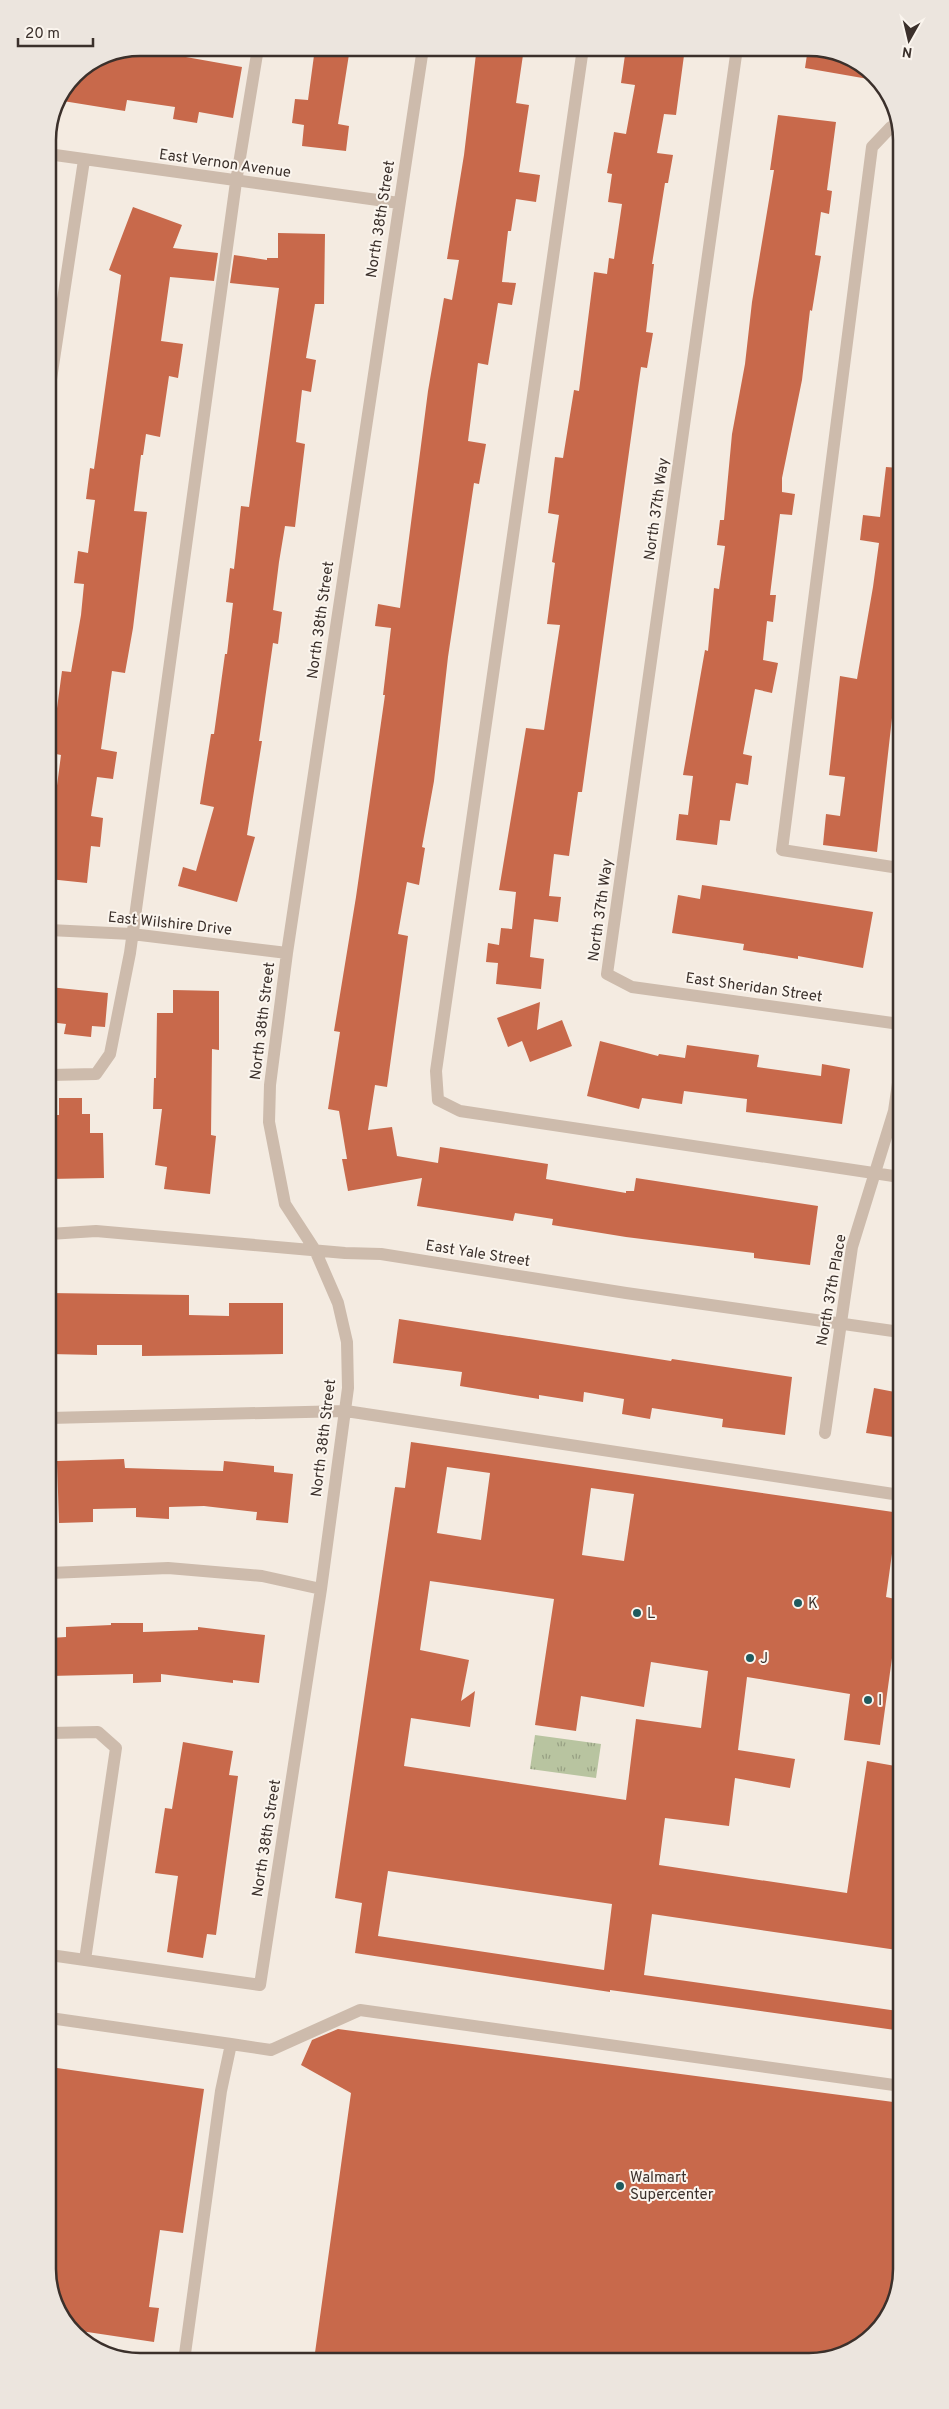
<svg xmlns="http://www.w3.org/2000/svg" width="949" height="2409" viewBox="0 0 949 2409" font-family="Overpass,sans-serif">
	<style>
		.grass { fill: url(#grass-tufts) }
		.building { fill: #c8694b; fill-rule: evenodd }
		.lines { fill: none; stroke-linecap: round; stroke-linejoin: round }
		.minor { stroke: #cdbbac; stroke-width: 12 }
		.poi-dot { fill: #1f5a5e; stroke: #fbf5ee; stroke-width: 2 }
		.labels { text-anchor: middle; stroke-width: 4; stroke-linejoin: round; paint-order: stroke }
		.street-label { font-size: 15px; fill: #3b302b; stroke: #fbf5ee }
		.poi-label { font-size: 15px; fill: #3b302b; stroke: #fbf5ee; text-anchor: start }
		.rim { fill: none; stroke: #3b302b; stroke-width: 2.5 }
	</style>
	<defs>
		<pattern id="grass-tufts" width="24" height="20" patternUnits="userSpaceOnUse" patternTransform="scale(1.25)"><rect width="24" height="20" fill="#b8c4a0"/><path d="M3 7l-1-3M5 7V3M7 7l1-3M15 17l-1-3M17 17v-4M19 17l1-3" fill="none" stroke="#97a083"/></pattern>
	</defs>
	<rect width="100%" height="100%" fill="#f4ebe1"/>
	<path class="grass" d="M 535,1735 L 601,1744 L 596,1778 L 530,1769 Z"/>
	<path class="building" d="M 315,48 L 350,48 L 338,124 L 349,126 L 346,151 L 302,146 L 304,125 L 292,123 L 295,99 L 308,100 Z
		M 487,48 L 524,48 L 516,103 L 529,105 L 519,172 L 540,175 L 536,202 L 516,199 L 511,231 L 508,231 L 502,282 L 516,283 L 512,305 L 498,303 L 488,365 L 478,363 L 468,441 L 486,444 L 479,484 L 474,483 L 448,657 L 434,781 L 422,847 L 425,848 L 419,885 L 407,882 L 398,934 L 408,936 L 387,1087 L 375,1085 L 368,1130 L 392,1127 L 397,1156 L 438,1163 L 440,1147 L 548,1164 L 546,1179 L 626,1193 L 626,1191 L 634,1191 L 636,1178 L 818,1206 L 810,1265 L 754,1258 L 754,1253 L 626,1237 L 552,1225 L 553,1219 L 515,1213 L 513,1221 L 417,1206 L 422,1178 L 348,1191 L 342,1159 L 347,1159 L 339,1111 L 328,1109 L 340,1032 L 334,1031 L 356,897 L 385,695 L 383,695 L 391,628 L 375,626 L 378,604 L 400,608 L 428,391 L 444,298 L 452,300 L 459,260 L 447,259 L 464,155 L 476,54 L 486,55 Z
		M 626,48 L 685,48 L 676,115 L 664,114 L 657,153 L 673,155 L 668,183 L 665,183 L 652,264 L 654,264 L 646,332 L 653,333 L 647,368 L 641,367 L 638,387 L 582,792 L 578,792 L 569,856 L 554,854 L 549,896 L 561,897 L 558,922 L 534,919 L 530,957 L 544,959 L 541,989 L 496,984 L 498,963 L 486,962 L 488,943 L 499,945 L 501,928 L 512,929 L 516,892 L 499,890 L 526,728 L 544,730 L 560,625 L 547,624 L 555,563 L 552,562 L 559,515 L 548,513 L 555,457 L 563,458 L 574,390 L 579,391 L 594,272 L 607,274 L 609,258 L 614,259 L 622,204 L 608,202 L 612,174 L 607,173 L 614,132 L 626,134 L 635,85 L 621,83 Z
		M 808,48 L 815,48 L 866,67 L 874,80 L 805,68 Z
		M 141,49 L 242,67 L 233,118 L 199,112 L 197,123 L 173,119 L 175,107 L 127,100 L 125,111 L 63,101 L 75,74 L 105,54 L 116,52 L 140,56 Z
		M 778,115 L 836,122 L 827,190 L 832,191 L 829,214 L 821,212 L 815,255 L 821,256 L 812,311 L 810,310 L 802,380 L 782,478 L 782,492 L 795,494 L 792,515 L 780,514 L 770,595 L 776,595 L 773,622 L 767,621 L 763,660 L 778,663 L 772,693 L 755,689 L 743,754 L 752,756 L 748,785 L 736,783 L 730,821 L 720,820 L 717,845 L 676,840 L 679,814 L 688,815 L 693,776 L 683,775 L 705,650 L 708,651 L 714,588 L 719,589 L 725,546 L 717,545 L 720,520 L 724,520 L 732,434 L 745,364 L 752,302 L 774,170 L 770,170 Z
		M 133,207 L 182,225 L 173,248 L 218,253 L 214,281 L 170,277 L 161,341 L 183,344 L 178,378 L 169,376 L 160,437 L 146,434 L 143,455 L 141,455 L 134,511 L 147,512 L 133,628 L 125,673 L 112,671 L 101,749 L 117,752 L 113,779 L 97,777 L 91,816 L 103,818 L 100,847 L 91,846 L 87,883 L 49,879 L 49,847 L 61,755 L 51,753 L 62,671 L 71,672 L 81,615 L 84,584 L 74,583 L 78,551 L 88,553 L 95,500 L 86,499 L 90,468 L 94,469 L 121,275 L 109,270 Z
		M 278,233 L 325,234 L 324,304 L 315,304 L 306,358 L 316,360 L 311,392 L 302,390 L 296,442 L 305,444 L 295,527 L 285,526 L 279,562 L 273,610 L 282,612 L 278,644 L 273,643 L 259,741 L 262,741 L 247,835 L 255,837 L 237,902 L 178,886 L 183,867 L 196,871 L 214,807 L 200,804 L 211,734 L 214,734 L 225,654 L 227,654 L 233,603 L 226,602 L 230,568 L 234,569 L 241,506 L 249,507 L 279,288 L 230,283 L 234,255 L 267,260 L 267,258 L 278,258 Z
		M 886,467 L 899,468 L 899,694 L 895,719 L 892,718 L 877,852 L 823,845 L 826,814 L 840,816 L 845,777 L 829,775 L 840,676 L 857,679 L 873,587 L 879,543 L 860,540 L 863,515 L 880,517 Z
		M 702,885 L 873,912 L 863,968 L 798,956 L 798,959 L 743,950 L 744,944 L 672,933 L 678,895 L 700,899 Z
		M 49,987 L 108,993 L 105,1027 L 92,1026 L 91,1037 L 64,1034 L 66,1024 L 49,1022 Z
		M 173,990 L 219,991 L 219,1050 L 212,1049 L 211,1135 L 216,1136 L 210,1194 L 164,1189 L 167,1167 L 155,1165 L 162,1109 L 153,1109 L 154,1078 L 156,1078 L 157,1013 L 173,1013 Z
		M 540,1002 L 537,1030 L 562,1020 L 572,1046 L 530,1062 L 522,1041 L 508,1047 L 497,1018 Z
		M 600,1041 L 658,1056 L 659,1054 L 685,1058 L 687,1045 L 759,1055 L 757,1067 L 821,1076 L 822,1064 L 850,1069 L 842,1124 L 746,1112 L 747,1099 L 684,1091 L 682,1104 L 642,1098 L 639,1109 L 587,1096 Z
		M 59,1098 L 82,1098 L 82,1114 L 90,1114 L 90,1133 L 103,1133 L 104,1178 L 49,1179 L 49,1115 L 59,1115 Z
		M 49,1293 L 189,1295 L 189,1315 L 229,1316 L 229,1303 L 283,1303 L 283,1354 L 142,1356 L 142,1345 L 97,1345 L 97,1355 L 50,1354 Z
		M 399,1319 L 671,1361 L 672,1359 L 792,1377 L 785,1435 L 722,1427 L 723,1419 L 652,1408 L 650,1419 L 622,1414 L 624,1399 L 584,1392 L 583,1402 L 539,1395 L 539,1399 L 460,1386 L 462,1372 L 393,1363 Z
		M 874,1388 L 900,1393 L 900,1438 L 866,1433 Z
		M 411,1442 L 900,1513 L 900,1533 L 895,1532 L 886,1597 L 900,1600 L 880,1745 L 844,1740 L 850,1694 L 747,1677 L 738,1750 L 795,1759 L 790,1788 L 735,1778 L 729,1826 L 665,1818 L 659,1865 L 847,1893 L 867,1761 L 901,1767 L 901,1862 L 893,1909 L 901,1910 L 897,1950 L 652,1914 L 644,1975 L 898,2011 L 895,2030 L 610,1990 L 610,1992 L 355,1953 L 362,1903 L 335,1898 L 395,1487 L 405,1488 ZM 447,1467 L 490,1473 L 481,1540 L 437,1533 ZM 591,1488 L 634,1494 L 624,1561 L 582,1555 ZM 430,1581 L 554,1599 L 535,1725 L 576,1731 L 581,1696 L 644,1707 L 651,1662 L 708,1671 L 701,1728 L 636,1719 L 626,1800 L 404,1766 L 411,1718 L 470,1727 L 475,1691 L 461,1701 L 469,1660 L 420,1650 ZM 388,1871 L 612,1904 L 604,1970 L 378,1936 Z
		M 124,1459 L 125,1468 L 223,1471 L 224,1461 L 274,1466 L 274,1472 L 293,1474 L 288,1523 L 256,1520 L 257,1512 L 204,1506 L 169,1507 L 169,1519 L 136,1517 L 136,1508 L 93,1509 L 93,1522 L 59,1523 L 57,1461 Z
		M 111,1623 L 143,1623 L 143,1632 L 198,1630 L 198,1627 L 265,1635 L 259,1683 L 233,1680 L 233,1683 L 161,1674 L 161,1682 L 133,1683 L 133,1674 L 50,1676 L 50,1638 L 66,1637 L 66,1627 L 111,1625 Z
		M 183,1742 L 233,1751 L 229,1775 L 238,1776 L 216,1935 L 207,1934 L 203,1958 L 167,1952 L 178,1876 L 155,1873 L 165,1808 L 172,1809 Z
		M 338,2029 L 901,2103 L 902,2269 L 882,2326 L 833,2358 L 314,2360 L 351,2093 L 301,2065 L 312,2040 Z
		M 50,2067 L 204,2089 L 183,2233 L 160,2230 L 149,2307 L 159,2308 L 154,2342 L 74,2330 L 51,2293 Z"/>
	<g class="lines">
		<path class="minor" d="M 583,48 L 436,1071 L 438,1100 L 460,1111 L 900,1177
			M 737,48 L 607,974 L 632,987 L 900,1024
			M 898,128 L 891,127 L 872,147 L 782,850 L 899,868
			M 48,154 L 399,203
			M 48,399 L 84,160
			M 49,930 L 132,934 L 287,953
			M 49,1075 L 96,1074 L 110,1054 L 130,953 L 236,182 L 258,48
			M 49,1234 L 96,1231 L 345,1253 L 381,1254 L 626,1293 L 900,1332
			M 49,1418 L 346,1411 L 900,1495
			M 825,1433 L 852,1247 L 894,1111 L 900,1069
			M 50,1573 L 168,1568 L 262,1576 L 321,1589
			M 50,1733 L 98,1732 L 116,1748 L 85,1960
			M 50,1955 L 260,1985 L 321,1589 L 348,1388 L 347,1342 L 338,1303 L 315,1250 L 285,1204 L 269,1122 L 270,1085 L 287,953 L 423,48
			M 50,2018 L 231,2044 L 221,2091 L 184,2361
			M 231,2044 L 271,2050 L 360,2010 L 901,2086"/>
	</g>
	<g class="poi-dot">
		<circle cx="798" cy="1603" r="5"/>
		<circle cx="637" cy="1613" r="5"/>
		<circle cx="750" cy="1658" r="5"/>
		<circle cx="868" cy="1700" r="5"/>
		<circle cx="620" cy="2186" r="5"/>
	</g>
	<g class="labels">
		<g class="street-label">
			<text transform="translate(225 163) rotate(8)" y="5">East Vernon Avenue</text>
			<text transform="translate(380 219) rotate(-81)" y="5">North 38th Street</text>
			<text transform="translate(656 509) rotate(-82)" y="5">North 37th Way</text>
			<text transform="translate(320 620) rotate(-82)" y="5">North 38th Street</text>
			<text transform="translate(600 910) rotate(-82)" y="5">North 37th Way</text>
			<text transform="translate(170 923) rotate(6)" y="5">East Wilshire Drive</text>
			<text transform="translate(754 987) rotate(8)" y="5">East Sheridan Street</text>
			<text transform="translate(262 1021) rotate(-83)" y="5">North 38th Street</text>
			<text transform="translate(478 1253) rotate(9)" y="5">East Yale Street</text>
			<text transform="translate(831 1290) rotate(-80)" y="5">North 37th Place</text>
			<text transform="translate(323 1438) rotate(-83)" y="5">North 38th Street</text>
			<text transform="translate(266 1838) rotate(-81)" y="5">North 38th Street</text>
		</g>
		<g class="poi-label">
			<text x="808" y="1608">K</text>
			<text x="647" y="1618">L</text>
			<text x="760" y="1663">J</text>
			<text x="878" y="1705">I</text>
			<text x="630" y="2182">Walmart<tspan x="630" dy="17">Supercenter</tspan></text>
		</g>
	</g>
	<path d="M0 0H949V2409H0ZM140 56H809A84 84 0 0 1 893 140V2269A84 84 0 0 1 809 2353H140A84 84 0 0 1 56 2269V140A84 84 0 0 1 140 56Z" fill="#ece5de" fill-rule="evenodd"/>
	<path class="rim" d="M140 56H809A84 84 0 0 1 893 140V2269A84 84 0 0 1 809 2353H140A84 84 0 0 1 56 2269V140A84 84 0 0 1 140 56Z"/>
	<g transform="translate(909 40) rotate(188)" stroke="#fbf5ee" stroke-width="4" paint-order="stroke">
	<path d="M0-4L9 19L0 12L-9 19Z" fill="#3b302b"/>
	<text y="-8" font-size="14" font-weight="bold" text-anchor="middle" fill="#3b302b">N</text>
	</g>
	<path d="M18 38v8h75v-8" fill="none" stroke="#3b302b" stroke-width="2.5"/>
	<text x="25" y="38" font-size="15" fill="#3b302b" stroke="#fbf5ee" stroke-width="4" paint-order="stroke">20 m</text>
</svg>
